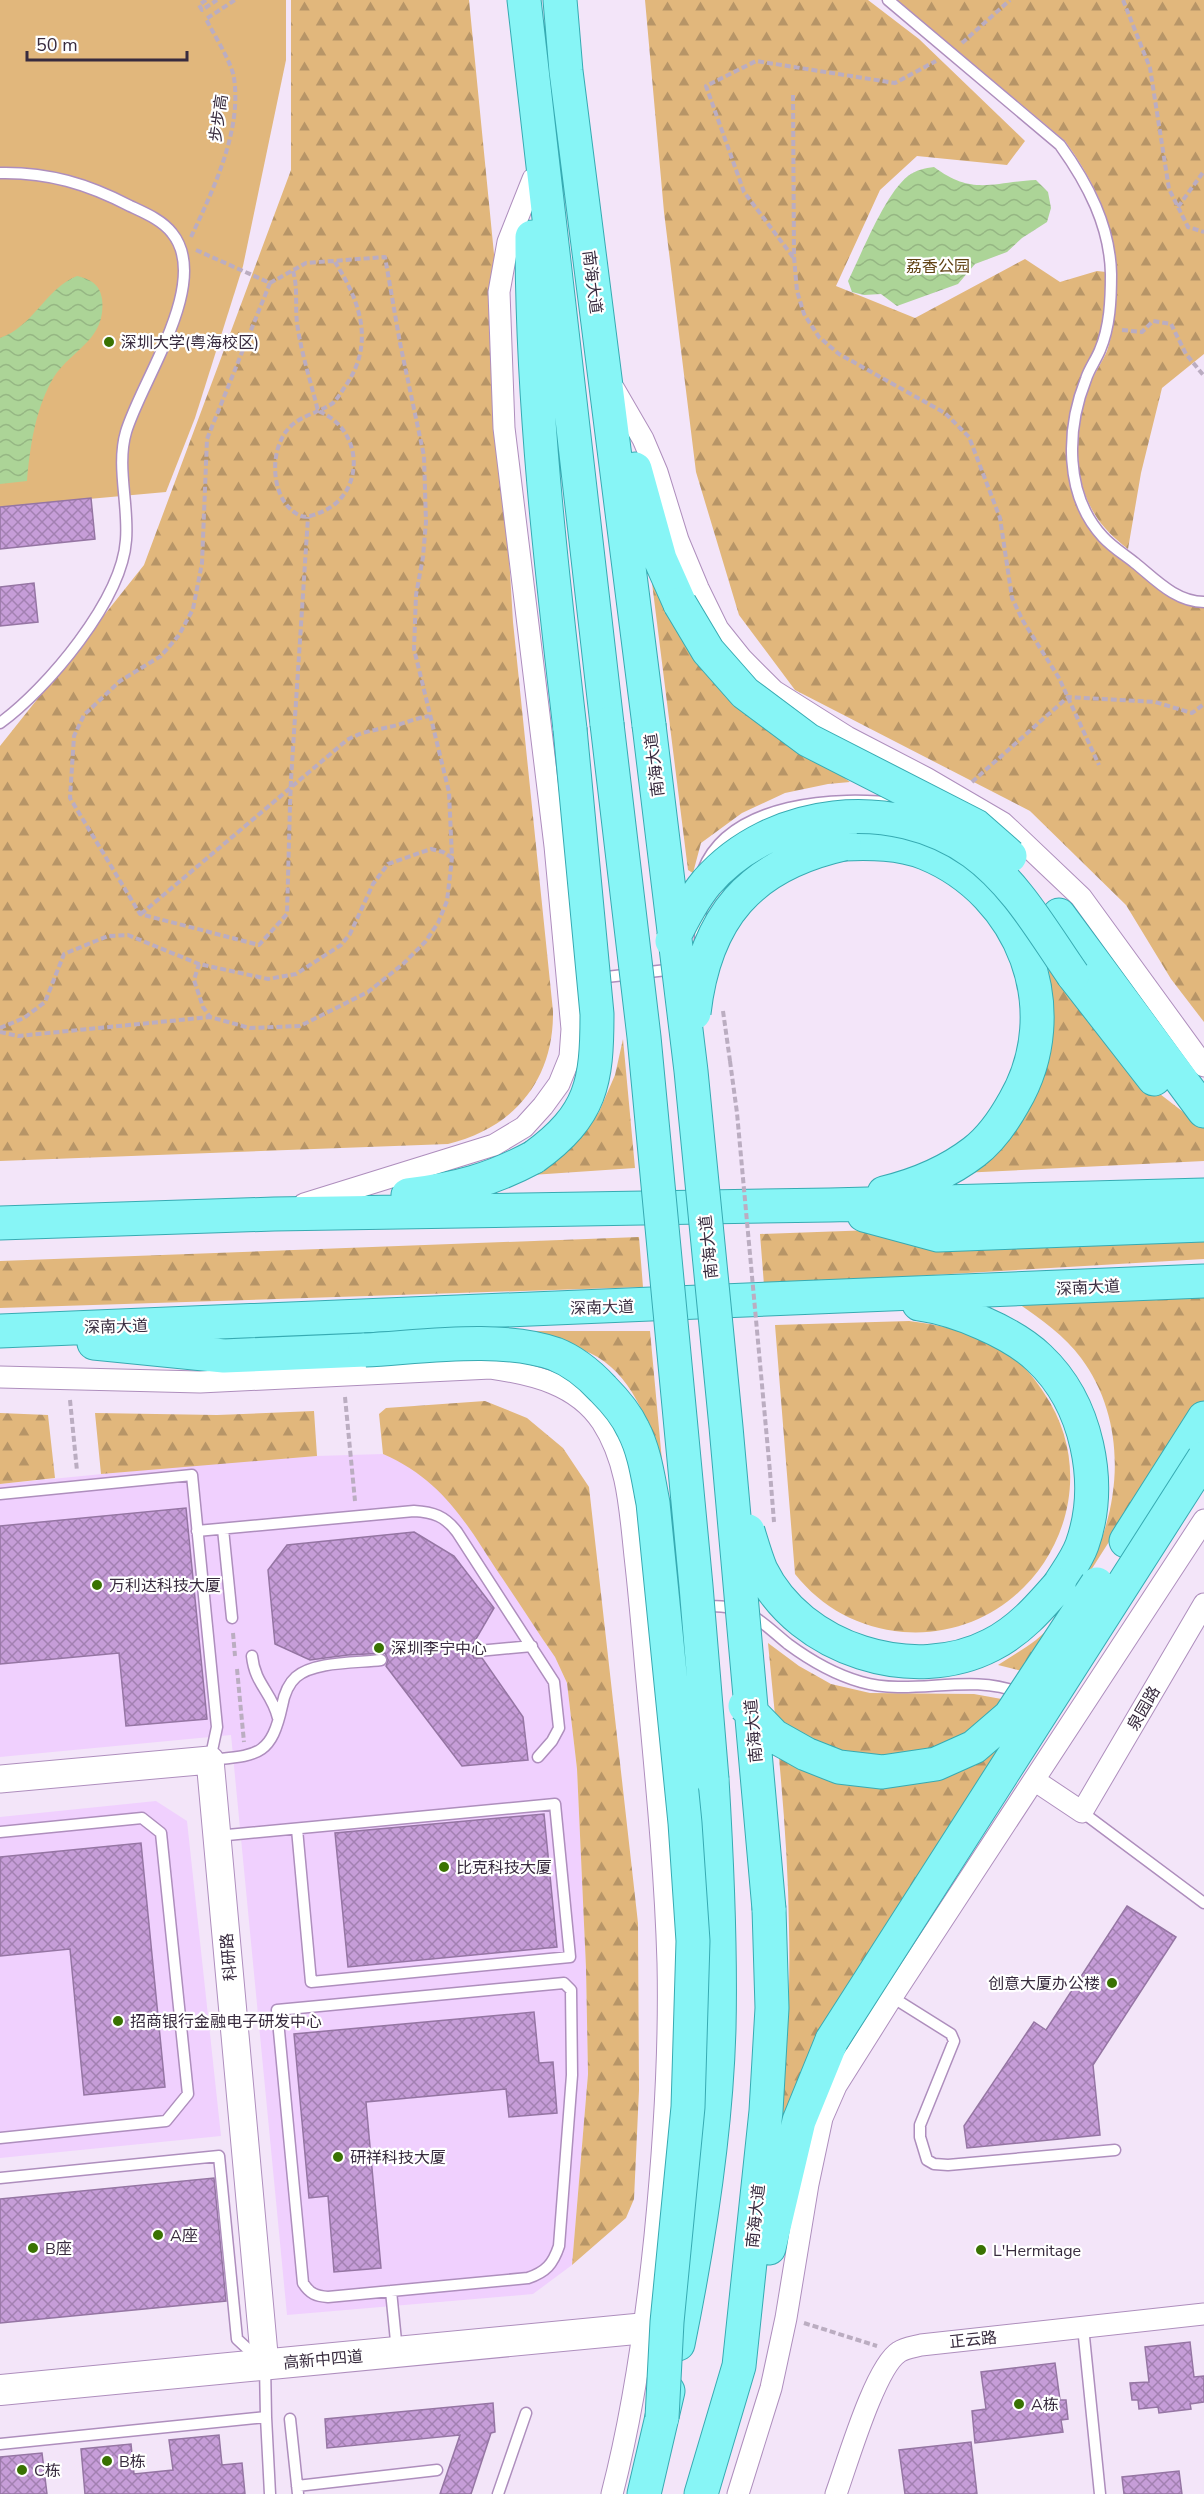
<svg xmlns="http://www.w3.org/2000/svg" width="1204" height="2494" viewBox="0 0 1204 2494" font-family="'Nunito Sans','Noto Sans SC',sans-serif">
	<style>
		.built { fill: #f0d0fe }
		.green { fill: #e1b77c }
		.forest { fill: url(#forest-firs) }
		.water { fill: url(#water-waves) }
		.building { fill: url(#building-cross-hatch); stroke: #9575a3; stroke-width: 1.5 }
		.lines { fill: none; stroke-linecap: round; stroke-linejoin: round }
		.service-casing { stroke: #ae8ebd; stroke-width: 13 }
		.minor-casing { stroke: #ae8ebd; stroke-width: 23 }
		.tertiary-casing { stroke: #ae8ebd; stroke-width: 29 }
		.secondary-casing { stroke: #ae8ebd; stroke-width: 32 }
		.primary-casing { stroke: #37aab2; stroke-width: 35 }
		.path { stroke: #bbadc1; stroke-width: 4; stroke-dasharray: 6 3; stroke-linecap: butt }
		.service { stroke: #fff; stroke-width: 10 }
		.minor { stroke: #fff; stroke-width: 21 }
		.tertiary { stroke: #fff; stroke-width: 27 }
		.secondary { stroke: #fff; stroke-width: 30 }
		.primary { stroke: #87f5f6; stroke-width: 33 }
		.primary-bridge-casing { stroke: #37aab2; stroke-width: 35; stroke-linecap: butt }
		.path-bridge { stroke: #bbadc1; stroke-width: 4; stroke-dasharray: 6 3; stroke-linecap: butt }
		.primary-bridge { stroke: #87f5f6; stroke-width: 33 }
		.poi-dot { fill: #397202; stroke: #fff; stroke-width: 2 }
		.labels { text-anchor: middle; stroke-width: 4.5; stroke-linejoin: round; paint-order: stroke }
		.street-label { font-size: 16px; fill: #382b3e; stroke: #fff }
		.park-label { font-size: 16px; fill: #604213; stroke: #fff }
		.poi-label { font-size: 16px; fill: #382b3e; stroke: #fff; text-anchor: start }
	</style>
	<defs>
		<pattern id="forest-firs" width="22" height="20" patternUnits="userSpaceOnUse" patternTransform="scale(1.5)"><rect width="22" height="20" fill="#e1b77c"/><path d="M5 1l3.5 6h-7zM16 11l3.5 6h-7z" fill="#b79567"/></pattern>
		<pattern id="water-waves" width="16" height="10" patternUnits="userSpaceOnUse" patternTransform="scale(1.5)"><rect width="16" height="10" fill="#acd497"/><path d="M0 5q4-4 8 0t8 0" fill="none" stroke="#95b683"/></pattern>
		<pattern id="building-cross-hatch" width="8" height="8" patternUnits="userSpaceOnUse" patternTransform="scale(1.5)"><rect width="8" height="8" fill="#c69dd8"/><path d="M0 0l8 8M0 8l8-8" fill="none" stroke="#a280b1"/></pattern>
	</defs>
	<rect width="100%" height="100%" fill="#f3e5f9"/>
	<path class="built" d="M 383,1454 L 404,1463 L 431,1483 L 457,1509 L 555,1657 L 567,1683 L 577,1769 L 586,1968 L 588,2074 L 572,2265 L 533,2294 L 287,2315 L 231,1735 L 0,1757 L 0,1484 L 205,1464 L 317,1456 Z
		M 156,1801 L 187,1821 L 221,2136 L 0,2158 L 0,1817 Z"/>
	<path class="green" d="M 0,0 L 286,0 L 286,60 L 243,266 L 195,418 L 166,492 L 0,507 Z"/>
	<path class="forest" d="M 291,0 L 469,0 L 500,315 L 498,375 L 513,622 L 553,1011 C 554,1080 514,1128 448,1144 L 0,1161 L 0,746 L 144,565 L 291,170 Z
		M 645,0 L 868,0 L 919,39 L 1025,141 L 1007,165 L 917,156 L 880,190 L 836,286 L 915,318 L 1025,259 L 1060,282 L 1097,271 L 1106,272 C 1105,297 1104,321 1097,345 C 1093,356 1085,366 1081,378 C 1065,422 1060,473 1082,516 C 1093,537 1113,551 1130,565 C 1153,584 1173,606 1204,607 L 1204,1022 L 1171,979 L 1126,905 L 1030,811 L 795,690 L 739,615 L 696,472 L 664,212 Z
		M 897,0 L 1204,0 L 1204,354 L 1162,388 L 1141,473 L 1128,549 C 1114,538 1103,528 1094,513 C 1070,474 1076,420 1092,380 C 1096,370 1103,361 1107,351 C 1112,336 1115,318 1116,302 C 1122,240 1101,191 1065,141 Z
		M 651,575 L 823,762 L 850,782 L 828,784 L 785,793 L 742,813 L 701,843 L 693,873 L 688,870 Z
		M 1036,934 L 1147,1084 L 1204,1128 L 1204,1161 L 961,1173 L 1052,1000 L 1049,972 Z
		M 623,1039 L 635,1168 L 517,1176 L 573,1145 L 599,1112 L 615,1075 Z
		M 1204,1218 L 1204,1259 L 764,1285 L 760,1234 Z
		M 639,1237 L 643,1287 L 0,1308 L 0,1261 Z
		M 1204,1295 L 1204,1401 L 1186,1421 L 1026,1672 L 998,1665 C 1010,1657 1024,1649 1036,1640 C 1055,1625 1068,1603 1081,1582 C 1122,1515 1130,1424 1081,1358 C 1065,1336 1041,1319 1019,1304 Z
		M 909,1321 C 943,1325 974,1332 1004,1350 C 1020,1361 1034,1377 1044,1393 C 1116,1499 1030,1642 903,1632 C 859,1628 822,1608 795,1574 L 775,1325 Z
		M 534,1331 L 650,1331 L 662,1461 C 647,1420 632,1373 590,1353 C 571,1345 552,1339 534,1331 Z
		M 485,1401 L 527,1418 L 563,1448 L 589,1487 L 638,1923 L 639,2090 L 634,2199 L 626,2218 L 572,2265 L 588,2074 L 586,1968 L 577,1769 L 567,1683 L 555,1657 C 535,1628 516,1598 496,1569 C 464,1519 440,1479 383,1454 L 379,1414 L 386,1408 Z
		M 314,1411 L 317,1456 L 101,1474 L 95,1413 L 217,1415 Z
		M 0,1413 L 48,1415 L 55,1478 L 0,1484 Z
		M 768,1643 L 799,1666 L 831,1684 L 870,1693 L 974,1694 L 1007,1700 L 998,1756 L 777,2170 C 784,2090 791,2010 789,1929 C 788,1834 777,1738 768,1643 Z"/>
	<path class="water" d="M 934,167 C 973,196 992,182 1036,180 L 1048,192 L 1051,208 L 1047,222 L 1022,238 L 1007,252 L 975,264 L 958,284 L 897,306 L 881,294 L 864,295 L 852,292 L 848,281 C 862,253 885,194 908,176 C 916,170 925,168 934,167 Z
		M 77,276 C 90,279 100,284 102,299 C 107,342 68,350 51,382 C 35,412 30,447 27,481 L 0,484 L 0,338 C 33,327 46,288 77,276 Z"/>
	<path class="building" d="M 91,498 L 95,539 L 0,549 L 0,507 Z
		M 34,583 L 38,622 L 0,626 L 0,587 Z
		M 186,1508 L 207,1719 L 126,1726 L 119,1653 L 0,1664 L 0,1526 Z
		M 414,1532 L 454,1556 L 494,1608 L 473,1644 L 471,1652 L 474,1658 L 482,1658 L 523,1717 L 528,1760 L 462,1766 L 386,1666 L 388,1660 L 385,1653 L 348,1655 L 310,1660 L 275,1644 L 268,1570 L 287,1545 Z
		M 544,1814 L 557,1947 L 348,1967 L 335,1833 Z
		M 141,1843 L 165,2087 L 84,2095 L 70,1949 L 0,1956 L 0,1857 Z
		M 1127,1906 L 1176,1937 L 1093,2065 L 1100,2135 L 967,2148 L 964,2126 L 1034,2022 L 1046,2030 Z
		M 534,2012 L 539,2063 L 553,2062 L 557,2113 L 509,2117 L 506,2089 L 366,2102 L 381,2268 L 334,2272 L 328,2196 L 309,2198 L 294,2034 Z
		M 214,2178 L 226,2301 L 0,2323 L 0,2199 Z
		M 1190,2342 L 1194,2377 L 1204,2376 L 1204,2402 L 1190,2404 L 1191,2409 L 1159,2413 L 1158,2407 L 1139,2409 L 1138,2400 L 1132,2400 L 1130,2383 L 1149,2382 L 1145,2347 Z
		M 1055,2363 L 1060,2400 L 1066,2400 L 1068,2419 L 1061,2420 L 1063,2432 L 975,2443 L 972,2411 L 986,2409 L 981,2372 Z
		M 493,2403 L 495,2432 L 491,2433 L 471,2494 L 440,2494 L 460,2435 L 327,2448 L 325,2419 Z
		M 219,2435 L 222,2465 L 242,2463 L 245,2494 L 85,2494 L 81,2449 L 131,2444 L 134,2474 L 173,2470 L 169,2440 Z
		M 971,2442 L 977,2494 L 905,2494 L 899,2450 Z
		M 42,2453 L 47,2494 L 0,2494 L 0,2457 Z
		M 1179,2471 L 1182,2494 L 1124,2494 L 1122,2477 Z"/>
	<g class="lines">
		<g class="service-casing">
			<path id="service" d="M 888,0 L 1060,145 C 1088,184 1110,226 1111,274 C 1111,299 1110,327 1100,350 C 1096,360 1089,369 1086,379 C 1066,429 1064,495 1103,537 C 1112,547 1125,555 1135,563 C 1156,580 1176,602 1204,602
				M 0,173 C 48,172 88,184 130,206 C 145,213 162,220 172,233 C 212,282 141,381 126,432 C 116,466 129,505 126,540 C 122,600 47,689 0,723
				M 703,870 C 730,802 838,795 900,804 L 906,798
				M 700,942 L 701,907
				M 598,978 L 675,969
				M 0,1494 L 192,1475 L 217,1727 L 210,1760 C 257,1755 271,1757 282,1706 C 284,1695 287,1685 296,1677 C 314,1661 358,1663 381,1660
				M 223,1529 L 232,1618
				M 197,1531 L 414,1511 C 433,1512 445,1516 457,1532 L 554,1682 L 559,1728 L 552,1741 L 538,1757
				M 667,1611 C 685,1610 708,1604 726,1607 C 753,1610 768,1628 788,1644 C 811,1661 833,1674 861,1682 C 913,1697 969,1672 1020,1693
				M 478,1651 L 532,1646
				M 252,1656 C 255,1685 272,1692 278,1718
				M 1082,1812 L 1204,1903
				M 0,1832 L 142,1818 L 161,1833 L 188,2094 L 166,2121 L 0,2138
				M 217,1836 L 555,1804 L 570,1957 L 311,1982 L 297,1829
				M 564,1983 L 571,1990 L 572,2075 L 559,2246 C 553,2264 546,2272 528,2278 L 328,2297 C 316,2296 310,2294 303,2283 L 277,2010 Z
				M 892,1997 L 951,2034 L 954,2041 L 920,2125 L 920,2137 L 927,2160 L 934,2164 L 948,2165 L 1115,2150
				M 0,2178 L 219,2156 L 237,2339 L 265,2365 L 266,2417 L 0,2444
				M 391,2291 L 397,2351
				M 1083,2327 L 1100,2494
				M 266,2417 L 270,2494
				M 290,2419 L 298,2494
				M 297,2486 L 437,2470
				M 498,2494 L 526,2413"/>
		</g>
		<g class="minor-casing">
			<path id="minor" d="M 614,389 L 643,439 L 657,472 L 678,540 L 698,588 L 718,629 L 742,659 L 774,691 L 847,737 L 926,778 L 1003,823 L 1081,897 L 1204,1066
				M 304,1204 L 494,1145 L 524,1127 L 543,1106 L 559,1084 L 570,1057 L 572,1029 L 555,846 L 504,428 L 499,292 L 508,242 L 533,179
				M 0,1377 L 200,1382 L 491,1368 C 532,1374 577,1384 602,1422 C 628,1462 630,1510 635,1556 C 639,1591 642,1625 645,1659 C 654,1760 665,1861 668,1963 C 670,2054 664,2145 655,2236 C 646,2323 634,2409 612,2494
				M 1034,1780 L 1082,1812 L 1204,1604
				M 738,2494 L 771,2388 L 786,2318 L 808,2184 L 822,2118 L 836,2086 L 892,1997 L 1204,1520
				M 836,2494 C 847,2464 875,2367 899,2352 C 905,2348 914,2347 921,2345 L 1204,2314"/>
		</g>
		<g class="tertiary-casing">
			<path id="tertiary" d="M 0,1779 L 210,1760 L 265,2365"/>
		</g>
		<g class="secondary-casing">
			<path id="secondary" d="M 0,2390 L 646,2328"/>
		</g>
		<g class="primary-casing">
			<path id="primary" d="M 524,0 L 607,724
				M 560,0 L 566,71 L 649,725
				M 532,237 C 532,402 551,566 570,729
				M 635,469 L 660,559 L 680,604
				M 844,844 C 871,843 899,843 925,853 C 1023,893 1068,1010 1014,1102 C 1004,1120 991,1139 974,1152 C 948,1172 917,1185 884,1193
				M 1059,915 L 1204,1111
				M 1073,975 L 1154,1079
				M 408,1195 C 457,1189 491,1180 534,1157
				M 864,1215 L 938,1235 L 1204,1225
				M 0,1223 L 274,1214 L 830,1205 L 1204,1195
				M 919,1304 C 956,1309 1012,1332 1039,1358 C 1087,1403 1104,1483 1082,1545 C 1077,1559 1067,1572 1059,1585
				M 0,1331 L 1204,1281
				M 94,1343 L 224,1356 L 365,1350
				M 1126,1541 L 1204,1418
				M 769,2248 L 799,2121 L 832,2040
				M 678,2344 C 699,2241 716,2134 719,2029 C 721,1945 717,1862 712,1779
				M 644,2494 L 668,2391
				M 701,2494 L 739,2366 L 766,2111 L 772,2008 L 769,1909"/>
		</g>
		<path class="path" d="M 206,0 L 199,5 L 202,10 L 217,0
			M 1123,0 L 1150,68 L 1169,189 L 1188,227 L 1204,232
			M 962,43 L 1010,0
			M 793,95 L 794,257 L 797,291 L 804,314 L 819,337 L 839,354 L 945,413 L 969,437 L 1000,518 L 1012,598 L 1023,621 L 1059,678 L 1099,765
			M 1178,207 L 1204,171
			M 191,237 C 213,190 242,131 234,78 C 232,63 213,33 206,19 L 235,0
			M 196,250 L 270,283 L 306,263 L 385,257 L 400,343 L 424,456 L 426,522 L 423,557 L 416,595 L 414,649 L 449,792 L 452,858 L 447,901 L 438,923 L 425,942 L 403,964 L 368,992 L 300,1026 L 250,1028 L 210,1017 L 203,1007 L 194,980 L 199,964 L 268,979 L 296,974 L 341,945 L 350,934 L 373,884 L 388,864 L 431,849 L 443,852 L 452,858
			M 793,257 L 744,192 L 706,86 L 756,61 L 895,83 L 936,61
			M 293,271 C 298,287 295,306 297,323 C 301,353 311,382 318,411 C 365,429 366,496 319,513 C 314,515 307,518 301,516 C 270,503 268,450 289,428 C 301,415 319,413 333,403 C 338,398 342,391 346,385 C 375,343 360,301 335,262
			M 270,283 L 207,439 L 202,563 L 193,609 L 179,635 L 161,656 L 120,681 L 84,715 L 74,736 L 70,798 L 140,914 L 259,945 L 287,914 L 290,805
			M 1122,330 L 1142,332 L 1153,321 L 1171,324 L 1186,354 L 1204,376
			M 291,779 L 308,517
			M 972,782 L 1068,697 L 1155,702 L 1192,713 L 1204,704
			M 141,914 L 347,740 C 367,729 376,731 397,725 C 408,722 417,718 429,716
			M 723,1011 L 730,1061
			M 0,1028 L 24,1018 L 45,1002 L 64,954 L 108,936 L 128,935 L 199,964
			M 0,1032 L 18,1036 L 210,1017
			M 345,1397 L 355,1501
			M 70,1400 L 77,1471
			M 770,1472 L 774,1522
			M 233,1633 L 235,1656
			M 237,1669 L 244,1742
			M 804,2323 L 877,2346"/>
		<use href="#service" class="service"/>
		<use href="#minor" class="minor"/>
		<use href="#tertiary" class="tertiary"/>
		<use href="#secondary" class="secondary"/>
		<use href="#primary" class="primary"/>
		<g class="primary-bridge-casing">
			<path id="primary-bridge" d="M 680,604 L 708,651 L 745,693 L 808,740 L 976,826 L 1010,856
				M 607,724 L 644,1037 L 696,1586 L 712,1779
				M 649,725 L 691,1071 L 726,1427 L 769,1909
				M 672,941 C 682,920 692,900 707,882 C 772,808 893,795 973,852 C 1016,883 1043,932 1073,975
				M 694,1013 C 705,917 750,865 844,844
				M 534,1157 C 592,1115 597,1082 597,1014 L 570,729
				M 365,1350 C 422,1347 501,1335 555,1354 C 573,1361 590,1375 603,1389 C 614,1400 626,1414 633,1429 C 645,1452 648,1478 653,1503 L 685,1823 L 693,1941 L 688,2107 L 667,2322 L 662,2418
				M 748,1531 C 752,1544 756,1558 761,1570 C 800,1650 914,1685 991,1645 C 1019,1631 1039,1608 1059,1585
				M 745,1706 L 774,1736 L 806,1754 L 839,1767 L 882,1772 L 936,1764 L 974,1747 L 1010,1716 L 1097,1584
				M 832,2040 L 1204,1458"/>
		</g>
		<path class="path-bridge" d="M 290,805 L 291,779
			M 730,1061 L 737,1113 L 770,1472"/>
		<use href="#primary-bridge" class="primary-bridge"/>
	</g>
	<g class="poi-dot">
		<circle cx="109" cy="342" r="6"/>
		<circle cx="97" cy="1585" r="6"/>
		<circle cx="379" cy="1648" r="6"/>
		<circle cx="444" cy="1867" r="6"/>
		<circle cx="1112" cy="1983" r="6"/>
		<circle cx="118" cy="2021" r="6"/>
		<circle cx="338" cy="2157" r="6"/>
		<circle cx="158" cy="2235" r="6"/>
		<circle cx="33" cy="2248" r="6"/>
		<circle cx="981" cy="2250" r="6"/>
		<circle cx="1019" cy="2404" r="6"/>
		<circle cx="107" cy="2461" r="6"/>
		<circle cx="22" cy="2470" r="6"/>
	</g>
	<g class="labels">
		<g class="street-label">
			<text transform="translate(218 118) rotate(-82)" y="6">步步高</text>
			<text transform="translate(593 282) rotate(83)" y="6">南海大道</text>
			<text transform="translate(654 765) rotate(-97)" y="6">南海大道</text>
			<text transform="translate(708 1247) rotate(-96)" y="6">南海大道</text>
			<text transform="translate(1088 1287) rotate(-3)" y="6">深南大道</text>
			<text transform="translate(602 1307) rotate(-2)" y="6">深南大道</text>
			<text transform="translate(116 1326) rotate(-2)" y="6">深南大道</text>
			<text transform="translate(1143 1708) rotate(-60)" y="6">泉园路</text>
			<text transform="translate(753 1731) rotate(-95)" y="6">南海大道</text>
			<text transform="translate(228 1957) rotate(-95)" y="6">科研路</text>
			<text transform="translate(755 2216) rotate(-84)" y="6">南海大道</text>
			<text transform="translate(973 2339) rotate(-6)" y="6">正云路</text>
			<text transform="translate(323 2359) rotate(-5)" y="6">高新中四道</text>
		</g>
		<g class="park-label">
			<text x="938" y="272">荔香公园</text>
		</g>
		<g class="poi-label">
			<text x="121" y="348">深圳大学(粤海校区)</text>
			<text x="109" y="1591">万利达科技大厦</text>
			<text x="391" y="1654">深圳李宁中心</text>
			<text x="456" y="1873">比克科技大厦</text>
			<text x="1100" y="1989" text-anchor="end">创意大厦办公楼</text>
			<text x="130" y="2027">招商银行金融电子研发中心</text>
			<text x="350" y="2163">研祥科技大厦</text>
			<text x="170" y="2241">A座</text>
			<text x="45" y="2254">B座</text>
			<text x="993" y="2256">L'Hermitage</text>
			<text x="1031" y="2410">A栋</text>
			<text x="119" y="2467">B栋</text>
			<text x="34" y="2476">C栋</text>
		</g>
	</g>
	<path d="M27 51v9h160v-9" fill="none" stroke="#382b3e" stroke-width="3"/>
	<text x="36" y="51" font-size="18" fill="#382b3e" stroke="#ffffff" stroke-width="4.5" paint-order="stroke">50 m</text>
</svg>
